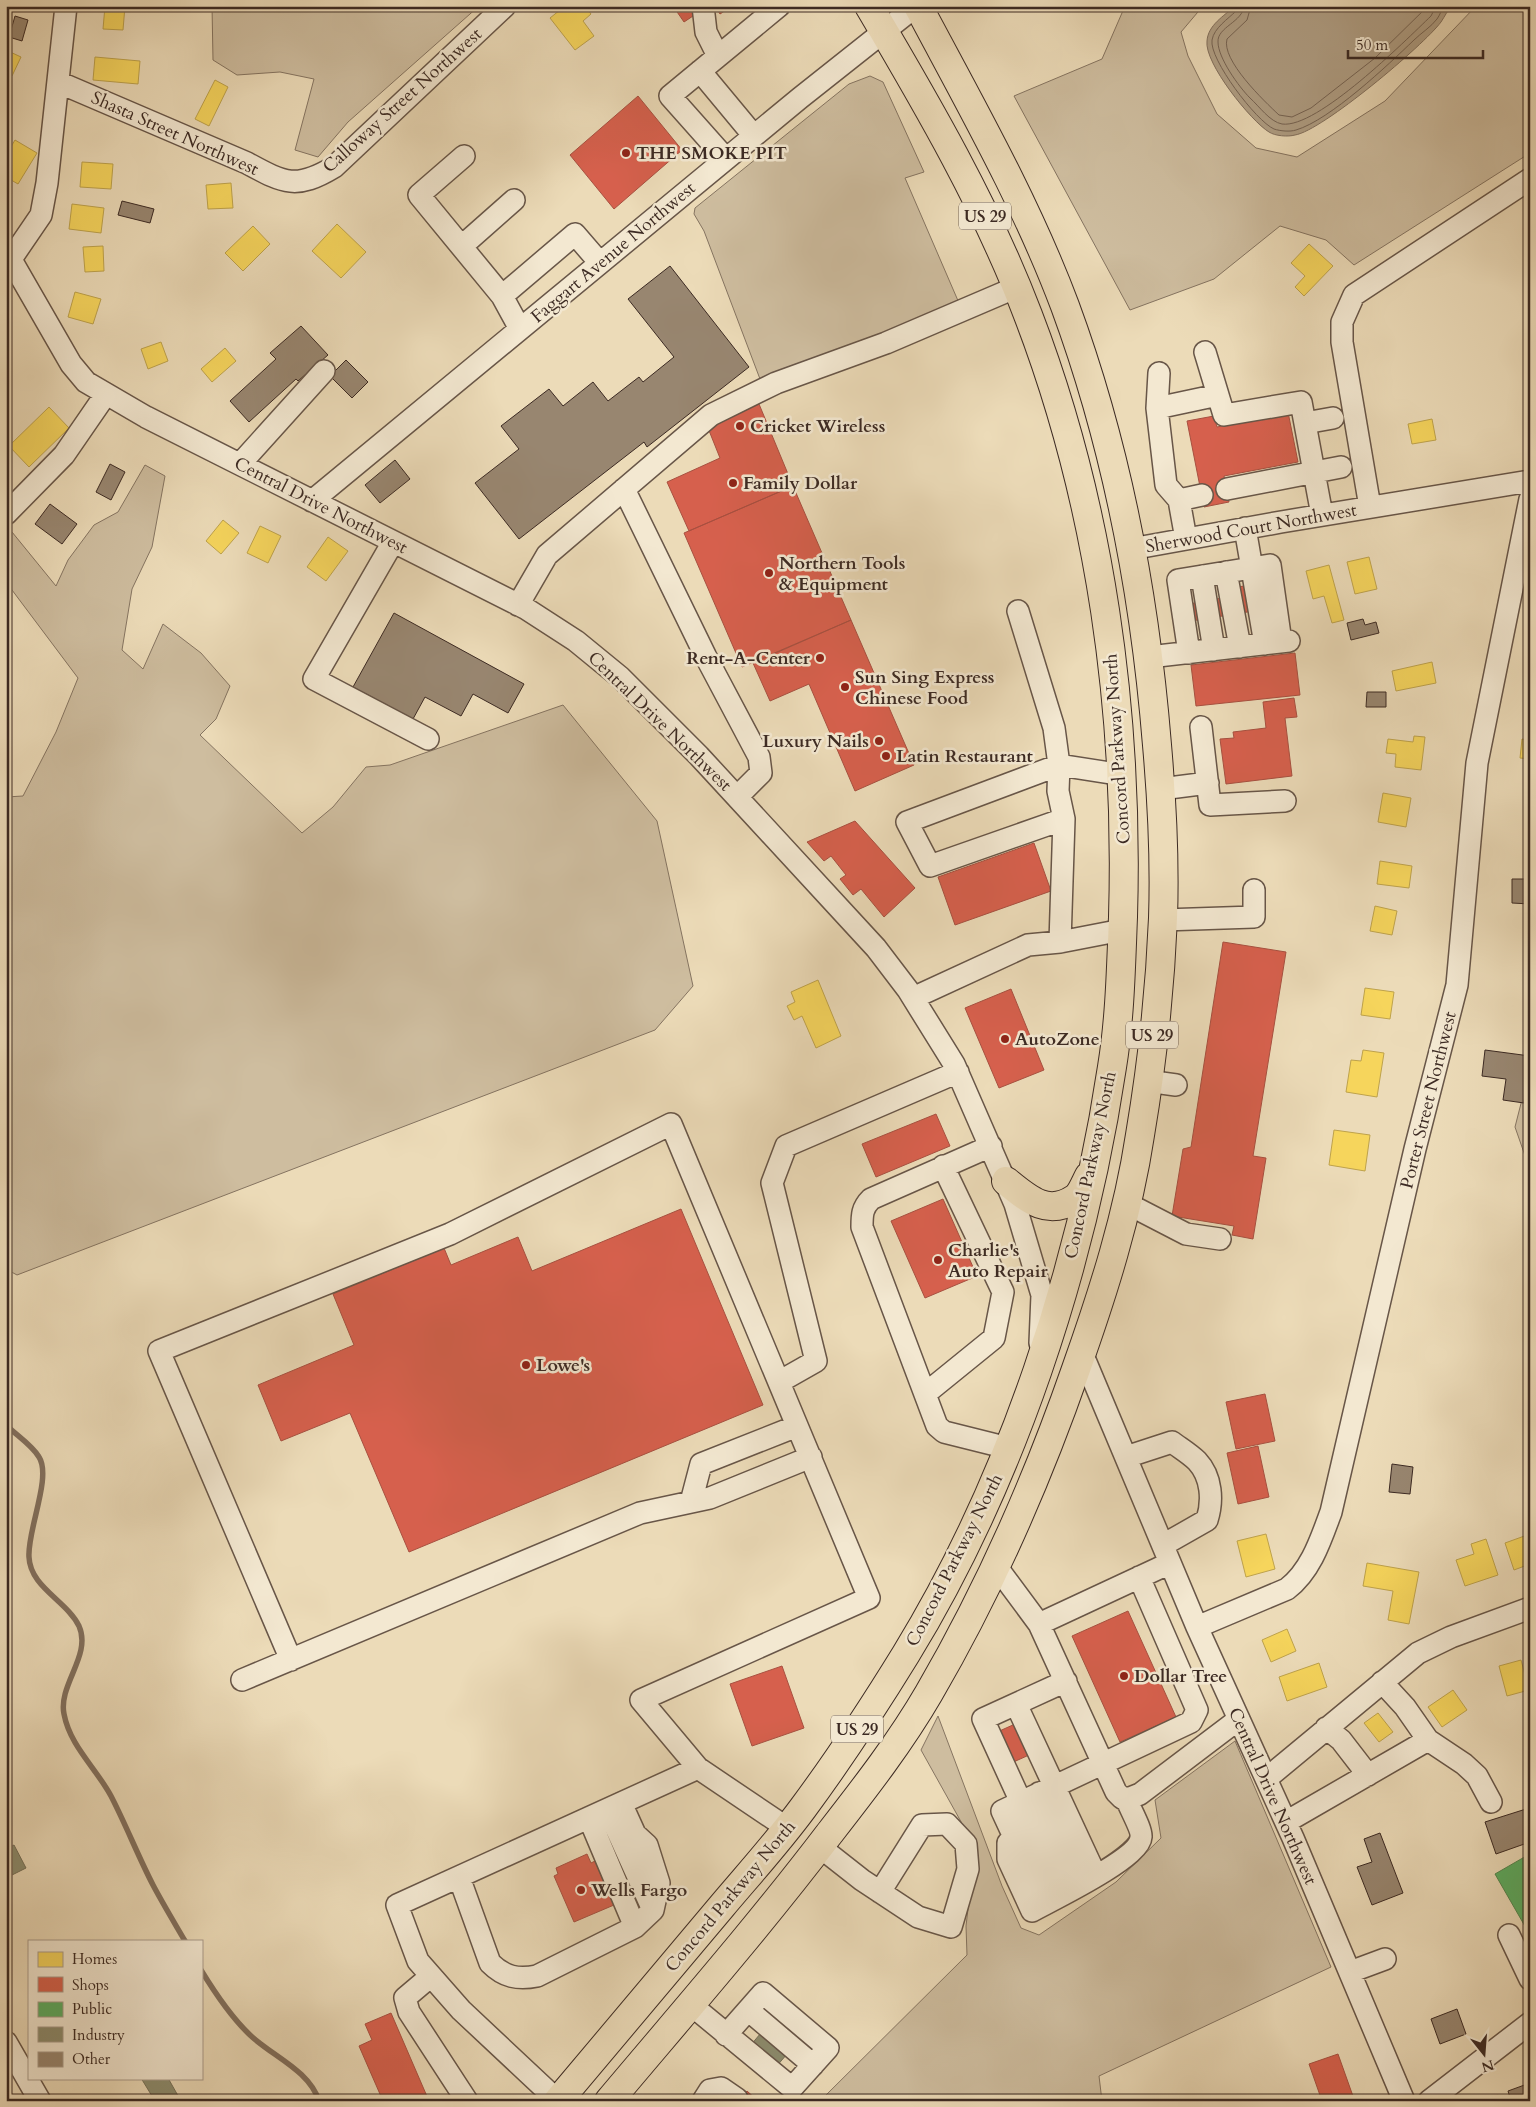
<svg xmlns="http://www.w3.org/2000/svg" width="1536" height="2107" viewBox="0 0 1536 2107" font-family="Cardo,serif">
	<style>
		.green { fill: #cebd9f; stroke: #857461 }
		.water { fill: #b09f85; stroke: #82705e }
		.homes { fill: #f6d55c; stroke: #bea24b }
		.shops { fill: #d6604d; stroke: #a85040 }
		.public { fill: #5aae61; stroke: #51864e }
		.industry { fill: #8c8c6e; stroke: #746f58 }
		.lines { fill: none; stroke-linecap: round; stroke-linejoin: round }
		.shore { stroke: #766454; stroke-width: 1 }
		.stream { stroke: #82705e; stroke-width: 5.5 }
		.building { fill: #988670; stroke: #3c2a23 }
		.minor-casing { stroke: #685648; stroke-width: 24 }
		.highway-casing { stroke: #3c2a23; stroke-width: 30 }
		.minor { stroke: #f3e8d1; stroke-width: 21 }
		.highway { stroke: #ecdbb8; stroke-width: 28 }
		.poi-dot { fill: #8f2418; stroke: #f3e8d1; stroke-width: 2 }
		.labels { text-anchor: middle; stroke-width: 5; stroke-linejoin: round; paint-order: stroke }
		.shield { fill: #f3e8d1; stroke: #736357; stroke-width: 1 }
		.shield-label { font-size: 16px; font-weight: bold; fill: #3c2a23 }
		.street-label { font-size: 18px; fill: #3c2a23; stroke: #f3e8d1 }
		.poi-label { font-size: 18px; font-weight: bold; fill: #3c2a23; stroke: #f3e8d1; text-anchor: start }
	</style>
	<rect width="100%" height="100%" fill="#ecdbb8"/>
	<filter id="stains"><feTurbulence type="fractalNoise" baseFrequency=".004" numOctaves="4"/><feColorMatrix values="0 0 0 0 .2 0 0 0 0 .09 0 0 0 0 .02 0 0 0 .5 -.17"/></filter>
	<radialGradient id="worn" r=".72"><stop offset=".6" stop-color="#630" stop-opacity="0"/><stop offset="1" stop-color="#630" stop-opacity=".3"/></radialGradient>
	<path class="green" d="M 212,6 L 479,6 L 348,122 L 318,157 L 295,150 L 314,79 L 280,72 L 237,75 L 213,60 Z
		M 1125,6 L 1203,6 L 1181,32 L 1188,56 L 1217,114 L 1256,148 L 1297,157 L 1385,101 L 1476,6 L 1530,6 L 1530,153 L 1354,265 L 1326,240 L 1280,226 L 1214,279 L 1130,310 L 1014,96 L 1102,59 Z
		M 870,76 L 883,82 L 924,172 L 905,178 L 959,303 L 919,320 L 760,379 L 704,231 L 694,214 L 695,208 L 849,84 Z
		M 145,465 L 165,476 L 152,547 L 132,589 L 122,650 L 143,669 L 163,624 L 201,653 L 230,686 L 216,719 L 200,735 L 302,833 L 333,807 L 366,767 L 390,765 L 563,705 L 657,821 L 693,986 L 655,1030 L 17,1275 L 6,1269 L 6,797 L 23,796 L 56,732 L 78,678 L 6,582 L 6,538 L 12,532 L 56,586 L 68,560 L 94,525 L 118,512 Z
		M 1530,1068 L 1530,1170 L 1515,1127 Z
		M 938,1716 L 1002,1886 L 1021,1928 L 1039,1935 L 1116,1882 L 1161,1838 L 1155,1800 L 1235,1741 L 1331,1967 L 1099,2076 L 1102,2101 L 820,2101 L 967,1955 L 966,1926 L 973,1867 L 974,1845 L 921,1750 Z"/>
	<path class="water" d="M 1235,6 L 1452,6 C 1447,11 1445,16 1441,22 C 1424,45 1322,131 1295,135 C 1288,137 1275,136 1269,132 C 1251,121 1204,63 1207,41 C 1208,25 1224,16 1235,6 Z"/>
	<path class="homes" d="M 105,6 L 125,6 L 123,30 L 103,29 Z
		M 565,6 L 585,6 L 591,14 L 583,21 L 594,36 L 575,50 L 550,18 Z
		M 6,50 L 21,57 L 12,76 L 6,74 Z
		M 95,57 L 140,61 L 138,84 L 93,80 Z
		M 215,80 L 228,87 L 209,126 L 195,119 Z
		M 15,140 L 37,153 L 18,184 L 6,177 L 6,155 Z
		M 82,162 L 113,164 L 111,189 L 80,187 Z
		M 231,183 L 233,208 L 208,209 L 206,185 Z
		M 72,204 L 104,208 L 101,233 L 69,229 Z
		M 337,224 L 366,252 L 341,278 L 312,251 Z
		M 253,226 L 270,244 L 243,271 L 225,253 Z
		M 1309,244 L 1333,266 L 1304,296 L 1295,287 L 1305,276 L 1291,263 Z
		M 103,246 L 104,271 L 85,272 L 83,247 Z
		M 75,292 L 101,299 L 93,324 L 68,317 Z
		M 161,342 L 168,361 L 148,369 L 141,349 Z
		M 225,348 L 236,361 L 212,382 L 201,369 Z
		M 49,407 L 69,428 L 29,467 L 9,446 Z
		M 1432,419 L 1436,440 L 1412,444 L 1408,424 Z
		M 223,520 L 239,533 L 221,554 L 206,541 Z
		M 260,526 L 281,536 L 268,563 L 247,553 Z
		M 328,537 L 348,551 L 326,581 L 307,567 Z
		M 1369,557 L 1377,589 L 1355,594 L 1347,562 Z
		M 1329,565 L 1344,620 L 1332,623 L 1324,596 L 1313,599 L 1306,571 Z
		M 1432,662 L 1436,683 L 1396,691 L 1392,671 Z
		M 1529,678 L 1530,678 L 1530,696 L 1526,696 Z
		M 1414,736 L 1425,737 L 1421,770 L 1395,767 L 1396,754 L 1386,753 L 1388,739 L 1413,742 Z
		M 1530,737 L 1530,759 L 1520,758 L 1522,739 L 1529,740 Z
		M 1383,793 L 1411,798 L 1406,827 L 1378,822 Z
		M 1380,861 L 1412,866 L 1409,888 L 1377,884 Z
		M 1375,906 L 1397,911 L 1392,935 L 1370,931 Z
		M 818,980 L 841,1036 L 816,1048 L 802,1016 L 794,1020 L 787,1006 L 795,1002 L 791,992 Z
		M 1365,988 L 1394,992 L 1390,1019 L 1361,1015 Z
		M 1363,1050 L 1384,1053 L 1377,1097 L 1346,1092 L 1351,1060 L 1361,1061 Z
		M 1334,1130 L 1370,1135 L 1365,1171 L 1329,1165 Z
		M 1266,1534 L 1275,1569 L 1246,1577 L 1237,1541 Z
		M 1530,1534 L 1530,1564 L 1514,1570 L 1505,1543 Z
		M 1486,1539 L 1498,1575 L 1465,1586 L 1456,1560 L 1474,1554 L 1471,1544 Z
		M 1367,1563 L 1419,1572 L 1409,1624 L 1388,1620 L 1393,1591 L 1363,1586 Z
		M 1287,1629 L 1296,1651 L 1271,1662 L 1262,1640 Z
		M 1521,1660 L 1529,1690 L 1507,1696 L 1499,1666 Z
		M 1319,1663 L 1327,1687 L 1287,1701 L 1279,1677 Z
		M 1453,1690 L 1467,1710 L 1442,1727 L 1428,1707 Z
		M 1378,1713 L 1393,1732 L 1379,1742 L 1364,1723 Z
		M 1498,2095 L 1501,2101 L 1487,2101 Z"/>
	<path class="shops" d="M 673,6 L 695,6 L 699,12 L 684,22 Z
		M 715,6 L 732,6 L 720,14 Z
		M 638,96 L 682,150 L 614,209 L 570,155 Z
		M 759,404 L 793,486 L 689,531 L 667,482 L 720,458 L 708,428 Z
		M 1288,412 L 1298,462 L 1224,476 L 1229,502 L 1204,507 L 1187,421 L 1214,416 L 1217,427 Z
		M 793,486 L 851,620 L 742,667 L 684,533 Z
		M 1262,583 L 1266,609 L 1191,621 L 1189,604 L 1239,595 L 1238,587 Z
		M 851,620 L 914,765 L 855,791 L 809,684 L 770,701 L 753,663 Z
		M 1295,653 L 1300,695 L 1196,706 L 1191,665 Z
		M 1294,698 L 1297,717 L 1285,718 L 1292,776 L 1226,784 L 1220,739 L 1234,738 L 1233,732 L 1266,728 L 1263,702 Z
		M 855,821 L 915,888 L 884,917 L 861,889 L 853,895 L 840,879 L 846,875 L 831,856 L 824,861 L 807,842 Z
		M 1034,843 L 1051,891 L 955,925 L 938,877 Z
		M 1223,942 L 1286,952 L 1253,1156 L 1266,1158 L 1253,1239 L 1232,1235 L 1234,1226 L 1172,1216 L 1183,1149 L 1191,1147 Z
		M 1011,989 L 1044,1070 L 999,1088 L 965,1008 Z
		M 936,1114 L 950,1146 L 876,1177 L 862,1144 Z
		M 943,1199 L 977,1276 L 925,1298 L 891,1221 Z
		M 681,1209 L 763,1405 L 409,1552 L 350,1413 L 281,1441 L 258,1385 L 354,1345 L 333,1294 L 444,1248 L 451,1265 L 518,1237 L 532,1271 Z
		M 1265,1394 L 1275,1441 L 1236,1449 L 1226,1402 Z
		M 1258,1446 L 1269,1497 L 1238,1504 L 1227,1453 Z
		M 1128,1611 L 1176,1717 L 1120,1742 L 1072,1636 Z
		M 782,1666 L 804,1728 L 752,1746 L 730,1684 Z
		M 1033,1716 L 1047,1747 L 1000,1768 L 986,1737 Z
		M 587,1854 L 591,1863 L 595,1861 L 614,1905 L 574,1922 L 554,1876 L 558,1874 L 556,1868 Z
		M 391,2013 L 429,2101 L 383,2101 L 359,2046 L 372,2040 L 365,2024 Z
		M 1338,2054 L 1354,2099 L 1322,2101 L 1309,2064 Z
		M 747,2091 L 758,2101 L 738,2101 Z"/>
	<path class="public" d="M 1528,1855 L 1530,1858 L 1530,1935 L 1495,1874 Z"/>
	<path class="industry" d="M 14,1845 L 26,1868 L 6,1878 L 6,1849 Z
		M 787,2002 L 813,2024 L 775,2068 L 750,2046 Z
		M 141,2078 L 168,2078 L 181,2101 L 155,2101 Z"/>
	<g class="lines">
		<path class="shore" d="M 1238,6 L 1236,11 C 1228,19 1214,28 1212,40 C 1209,59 1256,121 1274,129 C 1280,131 1290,132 1296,130 C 1330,120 1388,65 1414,40 C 1421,33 1431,27 1437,19 C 1440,15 1441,10 1445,6
			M 1244,6 C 1243,22 1217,27 1218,42 C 1218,58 1239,87 1250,98 C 1259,106 1270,122 1282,124 C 1317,129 1405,41 1431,16 L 1436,6
			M 1251,6 L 1247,20 L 1227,39 C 1221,60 1264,101 1279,115 L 1292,117 L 1311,108 L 1375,58 L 1428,6"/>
		<path class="stream" d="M 6,1425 C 16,1435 32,1445 39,1457 C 52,1477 27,1531 29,1557 C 30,1587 67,1601 79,1626 C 92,1655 58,1685 64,1714 C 70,1746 96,1768 111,1796 C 126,1825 138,1856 153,1885 C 163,1904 174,1922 185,1941
			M 201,1970 C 215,1993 230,2016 250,2035 C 272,2056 309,2070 319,2101"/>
	</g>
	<path class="building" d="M 15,16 L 28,20 L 22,41 L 9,37 Z
		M 122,201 L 154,209 L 150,223 L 118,215 Z
		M 670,266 L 749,367 L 647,447 L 644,442 L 519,539 L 475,483 L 519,449 L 501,426 L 549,389 L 563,406 L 593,382 L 608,401 L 639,377 L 643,382 L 674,357 L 628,299 Z
		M 301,326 L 328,355 L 298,381 L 296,379 L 249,422 L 230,401 L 276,359 L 270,353 Z
		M 346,360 L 368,382 L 352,398 L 330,376 Z
		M 395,460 L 410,479 L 380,503 L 365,485 Z
		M 110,464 L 125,472 L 111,500 L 96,492 Z
		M 50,504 L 77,524 L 62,544 L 35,524 Z
		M 394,613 L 524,684 L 508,713 L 473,694 L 461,716 L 425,697 L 413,719 L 353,687 Z
		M 1363,619 L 1365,625 L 1376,622 L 1379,633 L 1351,640 L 1347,623 Z
		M 1367,692 L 1386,692 L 1386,707 L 1366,707 Z
		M 1530,832 L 1530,854 L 1528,854 Z
		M 1512,879 L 1530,879 L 1530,904 L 1512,903 Z
		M 1485,1050 L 1530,1056 L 1524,1103 L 1503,1100 L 1506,1079 L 1482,1076 Z
		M 1392,1464 L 1413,1467 L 1410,1494 L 1389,1492 Z
		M 1526,1809 L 1530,1820 L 1530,1842 L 1496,1854 L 1485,1822 Z
		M 1380,1833 L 1403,1893 L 1372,1905 L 1357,1867 L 1372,1862 L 1364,1839 Z
		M 1457,2009 L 1466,2034 L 1440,2044 L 1431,2019 Z
		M 1530,2083 L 1530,2101 L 1511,2101 L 1508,2091 Z"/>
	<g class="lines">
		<g class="minor-casing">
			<path id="minor" d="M 703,6 L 706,32 L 718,56
				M 700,71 L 754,136
				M 58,82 L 247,163 C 284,183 296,190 334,167 L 505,6
				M 464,156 L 419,195 L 502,296 L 575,234 L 600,263
				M 726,159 L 670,96 L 779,6
				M 462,246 L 514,200
				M 6,251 L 71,364 L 86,382 L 146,417 L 525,608 L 576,641 L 620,677 L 699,756 L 876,948 L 908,990 L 954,1064 L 1015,1204 L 1042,1295 L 1040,1343
				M 11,259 L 41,215 L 47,183 L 66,6
				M 502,296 L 520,329
				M 1205,352 L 1224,415 L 1301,402 L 1322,515
				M 1159,373 L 1157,408 L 1166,485 L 1179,500 L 1186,539
				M 1157,408 L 1218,395
				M 1305,423 L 1333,418
				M 240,464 L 324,371
				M 624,489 L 706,657 L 759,757 L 761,773 L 737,797
				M 1227,489 L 1341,467
				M 1179,500 L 1202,495
				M 312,501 L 800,98 L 916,6
				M 1370,507 L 1342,342 L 1342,322 L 1354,295 L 1530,179
				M 6,514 L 64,455 L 106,394
				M 1245,528 L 1265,644
				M 393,542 L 314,679 L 428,739
				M 1131,549 L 1281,522 L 1530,481
				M 1226,572 L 1240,647
				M 1202,576 L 1214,650
				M 518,605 L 547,555 L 711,415 L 776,383 L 886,343 L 1017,287
				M 1018,611 L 1054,728 L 1059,765 L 1058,791 L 1064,819
				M 1189,653 L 1178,580 L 1270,565 L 1281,642
				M 1149,657 L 1289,641
				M 1201,727 L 1210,805 L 1285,801
				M 1161,789 L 1208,783
				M 1163,920 L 1254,917 L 1254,890
				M 1060,942 L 1122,930
				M 913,998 L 1028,945 L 1060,942 L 1064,819 L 930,866 L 907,822 L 1059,765 L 1123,775
				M 1147,1081 L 1176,1085
				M 991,1146 L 871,1199 C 862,1208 862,1215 862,1227 L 937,1426 L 944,1432 L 1008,1448
				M 1126,1203 L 1186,1234 L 1220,1239
				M 1082,1353 L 1197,1627 L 1293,1838 L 1404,2101
				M 779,1382 L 816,1361 L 772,1183 L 786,1146 L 958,1072
				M 925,1394 L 994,1338 L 1003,1292 L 943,1166
				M 1126,1457 L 1172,1442 C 1180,1448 1190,1454 1197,1461 C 1212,1477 1213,1501 1207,1520 L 1163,1545
				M 691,1502 L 701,1464 L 797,1426
				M 1170,1563 L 1039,1624 L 1116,1792 L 1122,1798 L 1130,1798 L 1140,1794 L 1239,1719
				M 996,1566 L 1039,1624
				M 1197,1627 L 1287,1589 C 1311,1571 1321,1539 1331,1512 L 1415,1149 L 1457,985 L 1477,763 L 1530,499
				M 291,1660 L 159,1351 L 450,1234 L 671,1124 L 869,1598 L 641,1700 L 698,1768 L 787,1828
				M 242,1680 L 640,1513 L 710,1498 L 811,1457
				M 1382,1682 L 1405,1707 L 1428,1740
				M 1016,1704 L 1096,1876
				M 1326,1728 L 1341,1740 L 1368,1775
				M 1266,1779 L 1418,1653 L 1451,1637 L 1530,1608
				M 1039,1793 L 1081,1884
				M 611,1817 L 653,1910
				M 589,1818 L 635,1927
				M 1286,1822 L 1428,1740 L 1464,1764 L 1477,1776 L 1491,1802
				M 1008,1843 L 1008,1859 L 1032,1911 C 1052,1900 1140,1858 1141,1837 C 1142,1829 1129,1807 1126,1798
				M 820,1847 L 862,1880 L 918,1917 L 951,1927 L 968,1869 L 966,1844 L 947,1824 L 922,1825 L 880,1892
				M 459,1877 L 490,1963 C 504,1977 518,1980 537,1976 L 635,1927 L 653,1910 L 659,1883 L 647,1845 L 635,1834 L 621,1803
				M 1063,1894 L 983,1719 L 1066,1681
				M 1045,1904 L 1002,1811 L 1191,1722 L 1197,1710 L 1139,1577
				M 1509,1935 L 1530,1979
				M 1350,1972 L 1385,1959
				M 431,1976 L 405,1998 L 409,2012 L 467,2101
				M 690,2004 L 792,2088 L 828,2048 L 763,1993 L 726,2035
				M 748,2010 L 813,2065
				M 6,2042 L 40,2101
				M 558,2101 L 461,2010 L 418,1961 L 397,1905 L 698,1768
				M 703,2101 L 710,2090 L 721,2088 L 737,2099
				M 1429,2101 L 1530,2023"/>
		</g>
		<g class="highway-casing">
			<path id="highway" d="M 1006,1181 C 1027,1198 1047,1217 1074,1199 C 1081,1195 1085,1183 1089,1176
				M 558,2101 C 613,2036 668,1971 722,1906 C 749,1874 778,1842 803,1808 C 840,1758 874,1706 906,1654 C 1012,1481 1082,1267 1112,1067 C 1120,1018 1121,967 1123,917 C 1129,714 1101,505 1028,315 C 987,207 928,106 869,6
				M 609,2101 C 683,2013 759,1926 829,1834 C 864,1789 900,1743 929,1693 C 989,1590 1037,1481 1076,1369 C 1103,1293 1128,1215 1140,1135 C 1152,1064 1160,990 1163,918 C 1165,860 1162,802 1157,745 C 1145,596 1117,447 1065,306 C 1026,202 970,104 918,6"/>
		</g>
		<use href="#minor" class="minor"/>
		<use href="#highway" class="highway"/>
	</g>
	<g class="poi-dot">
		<circle cx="626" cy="153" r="5"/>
		<circle cx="740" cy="426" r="5"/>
		<circle cx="733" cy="483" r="5"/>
		<circle cx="769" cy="573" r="5"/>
		<circle cx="820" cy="658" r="5"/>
		<circle cx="845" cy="687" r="5"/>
		<circle cx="879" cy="741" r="5"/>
		<circle cx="886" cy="756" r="5"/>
		<circle cx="1005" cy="1039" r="5"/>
		<circle cx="938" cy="1260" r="5"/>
		<circle cx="526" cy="1365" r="5"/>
		<circle cx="1124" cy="1676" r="5"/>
		<circle cx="581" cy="1890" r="5"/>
	</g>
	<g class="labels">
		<g class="shield">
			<rect x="959" y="202.5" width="52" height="27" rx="4"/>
			<rect x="1126" y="1021.5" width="52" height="27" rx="4"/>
			<rect x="831" y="1715.5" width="52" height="27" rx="4"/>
		</g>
		<g class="shield-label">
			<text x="985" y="222">US 29</text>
			<text x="1152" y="1041">US 29</text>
			<text x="857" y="1735">US 29</text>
		</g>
		<g class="street-label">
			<text transform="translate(402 100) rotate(-42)" y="6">Calloway Street Northwest</text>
			<text transform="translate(175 133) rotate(24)" y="6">Shasta Street Northwest</text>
			<text transform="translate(613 252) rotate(-40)" y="6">Faggart Avenue Northwest</text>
			<text transform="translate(321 505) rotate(27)" y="6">Central Drive Northwest</text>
			<text transform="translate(1251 528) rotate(-10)" y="6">Sherwood Court Northwest</text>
			<text transform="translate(660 721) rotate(44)" y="6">Central Drive Northwest</text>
			<text transform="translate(1117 749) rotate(-94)" y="6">Concord Parkway North</text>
			<text transform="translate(1428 1100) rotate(-76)" y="6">Porter Street Northwest</text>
			<text transform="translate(1090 1165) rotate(-78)" y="6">Concord Parkway North</text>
			<text transform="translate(954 1560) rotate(-63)" y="6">Concord Parkway North</text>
			<text transform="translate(1273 1796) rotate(66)" y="6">Central Drive Northwest</text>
			<text transform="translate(730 1896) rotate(-50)" y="6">Concord Parkway North</text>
		</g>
		<g class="poi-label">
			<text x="636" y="159">THE SMOKE PIT</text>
			<text x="750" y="432">Cricket Wireless</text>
			<text x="743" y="489">Family Dollar</text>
			<text x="779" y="569">Northern Tools<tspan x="779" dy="21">&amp; Equipment</tspan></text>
			<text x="810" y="664" text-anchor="end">Rent-A-Center</text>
			<text x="855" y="683">Sun Sing Express<tspan x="855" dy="21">Chinese Food</tspan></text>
			<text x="869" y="747" text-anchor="end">Luxury Nails</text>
			<text x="896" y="762">Latin Restaurant</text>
			<text x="1015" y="1045">AutoZone</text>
			<text x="948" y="1256">Charlie's<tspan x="948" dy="21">Auto Repair</tspan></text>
			<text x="536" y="1371">Lowe's</text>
			<text x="1134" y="1682">Dollar Tree</text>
			<text x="591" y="1896">Wells Fargo</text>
		</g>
	</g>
	<rect width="1536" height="2107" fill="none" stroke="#ecdbb8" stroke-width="25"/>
	<rect x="8" y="8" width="1521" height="2092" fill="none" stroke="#3c2a23" stroke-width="2.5"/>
	<rect x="12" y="12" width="1511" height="2082" fill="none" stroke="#3c2a23"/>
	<rect x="28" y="1940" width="175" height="140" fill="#f3e8d1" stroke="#aa9c8b"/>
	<rect x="38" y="1952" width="25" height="15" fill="#f6d55c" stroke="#aa9c8b"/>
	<text x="72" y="1964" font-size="15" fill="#3c2a23">Homes</text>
	<rect x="38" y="1977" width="25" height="15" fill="#d6604d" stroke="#aa9c8b"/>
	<text x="72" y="1990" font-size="15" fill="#3c2a23">Shops</text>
	<rect x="38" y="2002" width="25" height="15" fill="#5aae61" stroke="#aa9c8b"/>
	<text x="72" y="2014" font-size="15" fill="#3c2a23">Public</text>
	<rect x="38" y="2027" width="25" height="15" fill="#8c8c6e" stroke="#aa9c8b"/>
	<text x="72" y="2040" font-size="15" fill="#3c2a23">Industry</text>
	<rect x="38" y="2052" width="25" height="15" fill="#988670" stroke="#aa9c8b"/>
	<text x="72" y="2064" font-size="15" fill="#3c2a23">Other</text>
	<g transform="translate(1484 2054) rotate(163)" stroke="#f3e8d1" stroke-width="4" paint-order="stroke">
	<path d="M0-4L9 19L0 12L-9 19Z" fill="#3c2a23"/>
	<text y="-8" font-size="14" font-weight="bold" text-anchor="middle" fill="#3c2a23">N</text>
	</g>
	<path d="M1348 50v8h135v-8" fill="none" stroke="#3c2a23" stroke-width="2.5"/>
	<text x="1356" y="50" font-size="15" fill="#3c2a23" stroke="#f3e8d1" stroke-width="4" paint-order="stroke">50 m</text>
	<rect width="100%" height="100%" filter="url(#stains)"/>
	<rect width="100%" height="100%" fill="url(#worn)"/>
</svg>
